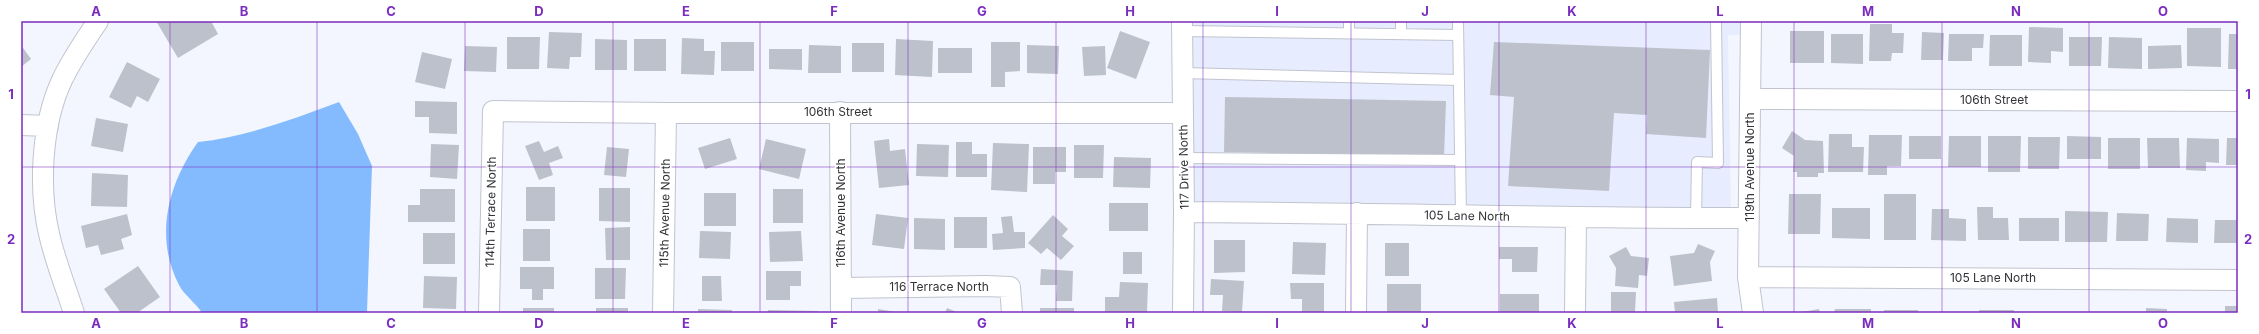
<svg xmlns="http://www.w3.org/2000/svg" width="2259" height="334" viewBox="0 0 2259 334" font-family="Inter,sans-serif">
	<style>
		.built { fill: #e7edfe }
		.water { fill: #83bbfe }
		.building { fill: #bdc1cb }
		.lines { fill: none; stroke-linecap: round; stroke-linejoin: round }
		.service-casing { stroke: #c1c4ce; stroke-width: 12 }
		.minor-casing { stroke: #c1c4ce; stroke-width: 22 }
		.service { stroke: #fff; stroke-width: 10 }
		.minor { stroke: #fff; stroke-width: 20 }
		.grid { fill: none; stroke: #7b2cbf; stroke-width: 1; stroke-opacity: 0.55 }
		.labels { text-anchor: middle; stroke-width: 3.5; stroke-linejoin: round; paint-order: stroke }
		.street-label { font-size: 12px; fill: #313337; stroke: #fff }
		.neatline { fill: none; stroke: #7b2cbf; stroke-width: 1.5 }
		.grid-label { font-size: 13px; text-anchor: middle; font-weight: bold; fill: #7b2cbf }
	</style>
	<rect width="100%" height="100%" fill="#f3f6fe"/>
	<path class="built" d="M 1192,21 L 1741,21 L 1741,35 L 1728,35 L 1731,209 L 1576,209 L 1367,204 L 1194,203 Z"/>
	<path class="water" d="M 339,102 L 358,134 L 372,166 L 367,312 L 202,313 C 196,303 184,295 179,285 C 154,237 168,184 198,142 C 246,137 293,119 339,102 Z"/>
	<path class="building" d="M 156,21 L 211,21 L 218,34 L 178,58 Z
		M 1870,24 L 1892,24 L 1892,33 L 1904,33 L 1903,53 L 1892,53 L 1891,61 L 1869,61 Z
		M 2029,27 L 2063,28 L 2063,52 L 2051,51 L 2051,63 L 2028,62 Z
		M 2187,28 L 2221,28 L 2221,67 L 2187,66 Z
		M 1120,31 L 1150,42 L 1136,79 L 1107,68 Z
		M 1790,31 L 1824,31 L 1824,63 L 1790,63 Z
		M 549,32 L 582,33 L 581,57 L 570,57 L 569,69 L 547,68 Z
		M 1922,32 L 1944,33 L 1943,60 L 1921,60 Z
		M 1831,34 L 1863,34 L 1863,64 L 1831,63 Z
		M 1949,34 L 1984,34 L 1983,48 L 1972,48 L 1972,61 L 1948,61 Z
		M 2229,34 L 2238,34 L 2238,69 L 2228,69 Z
		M 1990,35 L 2022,35 L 2022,66 L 1989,66 Z
		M 507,37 L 540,37 L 539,69 L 507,69 Z
		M 2069,37 L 2102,37 L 2101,66 L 2069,66 Z
		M 2109,37 L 2142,38 L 2142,69 L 2108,68 Z
		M 682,38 L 704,39 L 704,51 L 715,51 L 714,75 L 681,74 Z
		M 595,39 L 627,40 L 627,70 L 595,70 Z
		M 634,39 L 666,39 L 666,71 L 634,71 Z
		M 896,39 L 933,41 L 932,77 L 895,75 Z
		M 721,42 L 754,42 L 754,71 L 721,71 Z
		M 991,42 L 1020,42 L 1020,71 L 1005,72 L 1005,87 L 991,87 Z
		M 1494,42 L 1710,50 L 1706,138 L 1646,134 L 1647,115 L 1614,113 L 1609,191 L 1508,186 L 1514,97 L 1490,95 Z
		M 852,43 L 884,43 L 884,72 L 852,72 Z
		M 21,45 L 31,59 L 21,67 Z
		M 809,45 L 841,46 L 841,73 L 808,73 Z
		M 1027,45 L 1059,46 L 1058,74 L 1027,73 Z
		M 2181,45 L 2182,68 L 2148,69 L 2148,46 Z
		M 465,46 L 497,47 L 496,72 L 464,71 Z
		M 1105,46 L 1106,75 L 1084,76 L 1082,47 Z
		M 938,48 L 972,48 L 972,73 L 938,73 Z
		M 769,49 L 802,49 L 802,70 L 769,69 Z
		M 422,52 L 452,59 L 445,89 L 415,82 Z
		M 127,62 L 160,79 L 148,102 L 137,96 L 131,108 L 109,97 Z
		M 1225,97 L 1446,101 L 1444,157 L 1224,152 Z
		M 415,101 L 457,102 L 457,134 L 429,133 L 429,117 L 415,117 Z
		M 96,118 L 128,124 L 123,152 L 91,146 Z
		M 1792,131 L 1805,140 L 1823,141 L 1824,173 L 1818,173 L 1818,177 L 1797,177 L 1797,172 L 1793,172 L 1794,156 L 1782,148 Z
		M 1829,134 L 1852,134 L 1852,147 L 1864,147 L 1863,172 L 1828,172 Z
		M 1869,135 L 1902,135 L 1901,166 L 1887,166 L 1887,175 L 1868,175 Z
		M 1909,136 L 1941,136 L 1941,159 L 1909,159 Z
		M 1949,136 L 1981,136 L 1981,167 L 1948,167 Z
		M 1988,136 L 2021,136 L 2020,172 L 1988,172 Z
		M 2067,136 L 2101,137 L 2101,159 L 2067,159 Z
		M 2028,137 L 2060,137 L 2059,169 L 2028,169 Z
		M 730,138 L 737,159 L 705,169 L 698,148 Z
		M 2108,138 L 2140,138 L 2140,169 L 2108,169 Z
		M 2147,138 L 2179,138 L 2180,168 L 2148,168 Z
		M 2187,138 L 2219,139 L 2219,163 L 2206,162 L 2206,171 L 2186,170 Z
		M 2227,138 L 2238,138 L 2238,165 L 2226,165 Z
		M 766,139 L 806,149 L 799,179 L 759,169 Z
		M 889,139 L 890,151 L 905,149 L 909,185 L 879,188 L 874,141 Z
		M 539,141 L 544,152 L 558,146 L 563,158 L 549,163 L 553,175 L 539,180 L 525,146 Z
		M 956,142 L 972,142 L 972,154 L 987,154 L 987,177 L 956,177 Z
		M 993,143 L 1029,144 L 1027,192 L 991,190 Z
		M 431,144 L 459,145 L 457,179 L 430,177 Z
		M 917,144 L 949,145 L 948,177 L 916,176 Z
		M 1074,145 L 1104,145 L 1103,178 L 1074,178 Z
		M 607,147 L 629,149 L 626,177 L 604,175 Z
		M 1033,147 L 1066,147 L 1066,172 L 1055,172 L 1055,184 L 1033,184 Z
		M 1114,157 L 1151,158 L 1150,188 L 1113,187 Z
		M 92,173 L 128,175 L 127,207 L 91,206 Z
		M 526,187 L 555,187 L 555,221 L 526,221 Z
		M 599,188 L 630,188 L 630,222 L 599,221 Z
		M 420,189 L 455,189 L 455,222 L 408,222 L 408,205 L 420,205 Z
		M 773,189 L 803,189 L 803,223 L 773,223 Z
		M 704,193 L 736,193 L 736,226 L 704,226 Z
		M 1789,194 L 1821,194 L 1820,234 L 1788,234 Z
		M 1884,194 L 1916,194 L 1916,240 L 1884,240 Z
		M 1109,203 L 1148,203 L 1148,231 L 1109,231 Z
		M 1977,207 L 1993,207 L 1993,218 L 2008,218 L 2009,240 L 1978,240 Z
		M 1832,208 L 1870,208 L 1870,239 L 1832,238 Z
		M 1932,209 L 1949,209 L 1949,218 L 1966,219 L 1966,241 L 1931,240 Z
		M 2065,211 L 2108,212 L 2107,242 L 2065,242 Z
		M 2117,213 L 2149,214 L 2148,241 L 2116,241 Z
		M 127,214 L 132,235 L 121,239 L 124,249 L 101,255 L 98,245 L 86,248 L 81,226 Z
		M 876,214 L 908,218 L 904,249 L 872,245 Z
		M 1053,215 L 1068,229 L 1062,236 L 1074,246 L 1061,260 L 1047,248 L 1041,254 L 1028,243 Z
		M 1012,216 L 1014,232 L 1025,232 L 1025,248 L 993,250 L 992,234 L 1003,233 L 1001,217 Z
		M 954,217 L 987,217 L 987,248 L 954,248 Z
		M 914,218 L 945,219 L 945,250 L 914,249 Z
		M 2019,218 L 2059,218 L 2059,241 L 2019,241 Z
		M 2167,218 L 2198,219 L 2198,243 L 2166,242 Z
		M 2215,220 L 2238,220 L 2238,243 L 2214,243 Z
		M 630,227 L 630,260 L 606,260 L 605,228 Z
		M 523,229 L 550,229 L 550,261 L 523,261 Z
		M 700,231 L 731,232 L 730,259 L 699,258 Z
		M 801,231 L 803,261 L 770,262 L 769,232 Z
		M 423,233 L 455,233 L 455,264 L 423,264 Z
		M 1214,240 L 1245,240 L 1245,272 L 1214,273 Z
		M 1293,242 L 1326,243 L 1325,275 L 1292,274 Z
		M 1385,243 L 1409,243 L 1409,276 L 1385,276 Z
		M 1698,244 L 1715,251 L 1710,262 L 1712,281 L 1674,286 L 1670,256 L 1694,253 Z
		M 1499,247 L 1538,247 L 1537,272 L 1512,272 L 1512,259 L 1499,259 Z
		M 1626,247 L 1631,256 L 1649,258 L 1647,276 L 1639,275 L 1638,288 L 1615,286 L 1616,268 L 1609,256 Z
		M 1123,252 L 1142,252 L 1142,274 L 1123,274 Z
		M 138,266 L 160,297 L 137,313 L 121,313 L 104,289 Z
		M 520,267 L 554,267 L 554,289 L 543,289 L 543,300 L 532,300 L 532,289 L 520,289 Z
		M 595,268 L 626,268 L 625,299 L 595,299 Z
		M 1041,269 L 1073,271 L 1072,301 L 1056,301 L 1057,285 L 1040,285 Z
		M 766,271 L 801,271 L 801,286 L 790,286 L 790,300 L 766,300 Z
		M 424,276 L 457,277 L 456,309 L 423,308 Z
		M 702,276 L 721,276 L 722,301 L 702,301 Z
		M 1211,279 L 1244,281 L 1242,312 L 1222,311 L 1223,295 L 1210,295 Z
		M 1120,282 L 1148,283 L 1147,313 L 1105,312 L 1105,297 L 1119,297 Z
		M 1290,283 L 1324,283 L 1324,313 L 1302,313 L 1302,299 L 1291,299 Z
		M 1387,284 L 1421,284 L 1421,313 L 1387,313 Z
		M 1611,292 L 1636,292 L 1635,313 L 1611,313 Z
		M 1500,294 L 1539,294 L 1539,313 L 1500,313 Z
		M 1717,298 L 1718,313 L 1675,313 L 1674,302 Z
		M 2225,306 L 2238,306 L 2238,313 L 2225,313 Z
		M 523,308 L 554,308 L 554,313 L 523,313 Z
		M 596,308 L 628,308 L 628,313 L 596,313 Z
		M 947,308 L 959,313 L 945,313 Z
		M 1040,308 L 1074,308 L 1074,313 L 1040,313 Z
		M 2146,308 L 2167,309 L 2167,313 L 2146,313 Z
		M 698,309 L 732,310 L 732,313 L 698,313 Z
		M 878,309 L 896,312 L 896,313 L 878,313 Z
		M 1819,309 L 1820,313 L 1802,313 L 1802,312 Z
		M 1835,309 L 1871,309 L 1871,313 L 1834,313 Z
		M 768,310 L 818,311 L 818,313 L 768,313 Z
		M 1884,310 L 1918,310 L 1918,313 L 1884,313 Z
		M 1979,310 L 2014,310 L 2014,313 L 1979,313 Z"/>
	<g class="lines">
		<g class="service-casing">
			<path id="service" d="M 1349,21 L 1349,33
				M 1458,21 L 1461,216
				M 1182,31 L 1458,35
				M 1401,34 L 1401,21
				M 1182,73 L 1459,80
				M 1183,158 L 1460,160
				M 1696,218 L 1697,162 L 1718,163 L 1716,21"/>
		</g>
		<g class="minor-casing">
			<path id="minor" d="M 1182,21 L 1184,212 L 1183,313
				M 1751,21 L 1748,277 L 1753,313
				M 1750,99 L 2238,101
				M 840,112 L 841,313
				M 21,125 L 48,126
				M 1184,212 C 1373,213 1561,218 1749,218
				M 1748,277 L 2238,280
				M 842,288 L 986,286 L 1010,287 L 1012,313
				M 74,313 C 66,288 56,263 50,238 C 38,191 41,125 62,80 C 72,59 85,40 98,21
				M 489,313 L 493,111 L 666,113 L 1183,113
				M 663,313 L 666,113
				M 1356,313 L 1357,213
				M 1575,313 L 1576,218"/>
		</g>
		<use href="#service" class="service"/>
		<use href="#minor" class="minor"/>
	</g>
	<path class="grid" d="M 170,21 L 170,313M 317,21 L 317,313M 465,21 L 465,313M 613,21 L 613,313M 760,21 L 760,313M 908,21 L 908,313M 1056,21 L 1056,313M 1203,21 L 1203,313M 1351,21 L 1351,313M 1499,21 L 1499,313M 1646,21 L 1646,313M 1794,21 L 1794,313M 1942,21 L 1942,313M 2089,21 L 2089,313M 21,167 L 2238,167"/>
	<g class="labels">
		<g class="street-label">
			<text x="1994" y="104">106th Street</text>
			<text x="838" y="116">106th Street</text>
			<text transform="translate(1184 167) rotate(-91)" y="4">117 Drive North</text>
			<text transform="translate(1750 167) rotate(-90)" y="4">119th Avenue North</text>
			<text transform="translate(491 212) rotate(-89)" y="4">114th Terrace North</text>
			<text transform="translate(665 213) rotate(-89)" y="4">115th Avenue North</text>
			<text transform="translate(841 213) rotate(-90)" y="4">116th Avenue North</text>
			<text transform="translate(1467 216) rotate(1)" y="4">105 Lane North</text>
			<text x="1993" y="282">105 Lane North</text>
			<text x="939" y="291">116 Terrace North</text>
		</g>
	</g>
	<rect width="2259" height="334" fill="none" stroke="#ffffff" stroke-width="44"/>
	<rect x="22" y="22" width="2215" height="290" class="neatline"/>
	<g class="grid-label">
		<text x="96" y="16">A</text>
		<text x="244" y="16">B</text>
		<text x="391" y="16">C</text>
		<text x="539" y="16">D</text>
		<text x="686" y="16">E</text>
		<text x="834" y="16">F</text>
		<text x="982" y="16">G</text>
		<text x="1130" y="16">H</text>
		<text x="1277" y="16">I</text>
		<text x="1425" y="16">J</text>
		<text x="1572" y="16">K</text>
		<text x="1720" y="16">L</text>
		<text x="1868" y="16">M</text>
		<text x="2016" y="16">N</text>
		<text x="2163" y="16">O</text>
		<text x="11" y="99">1</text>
		<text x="2248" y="99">1</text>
		<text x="11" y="244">2</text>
		<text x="2248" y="244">2</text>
		<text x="96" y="328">A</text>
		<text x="244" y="328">B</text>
		<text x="391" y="328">C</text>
		<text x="539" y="328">D</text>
		<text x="686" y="328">E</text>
		<text x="834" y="328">F</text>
		<text x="982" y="328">G</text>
		<text x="1130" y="328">H</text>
		<text x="1277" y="328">I</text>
		<text x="1425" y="328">J</text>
		<text x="1572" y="328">K</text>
		<text x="1720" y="328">L</text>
		<text x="1868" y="328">M</text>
		<text x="2016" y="328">N</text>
		<text x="2163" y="328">O</text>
	</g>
</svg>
